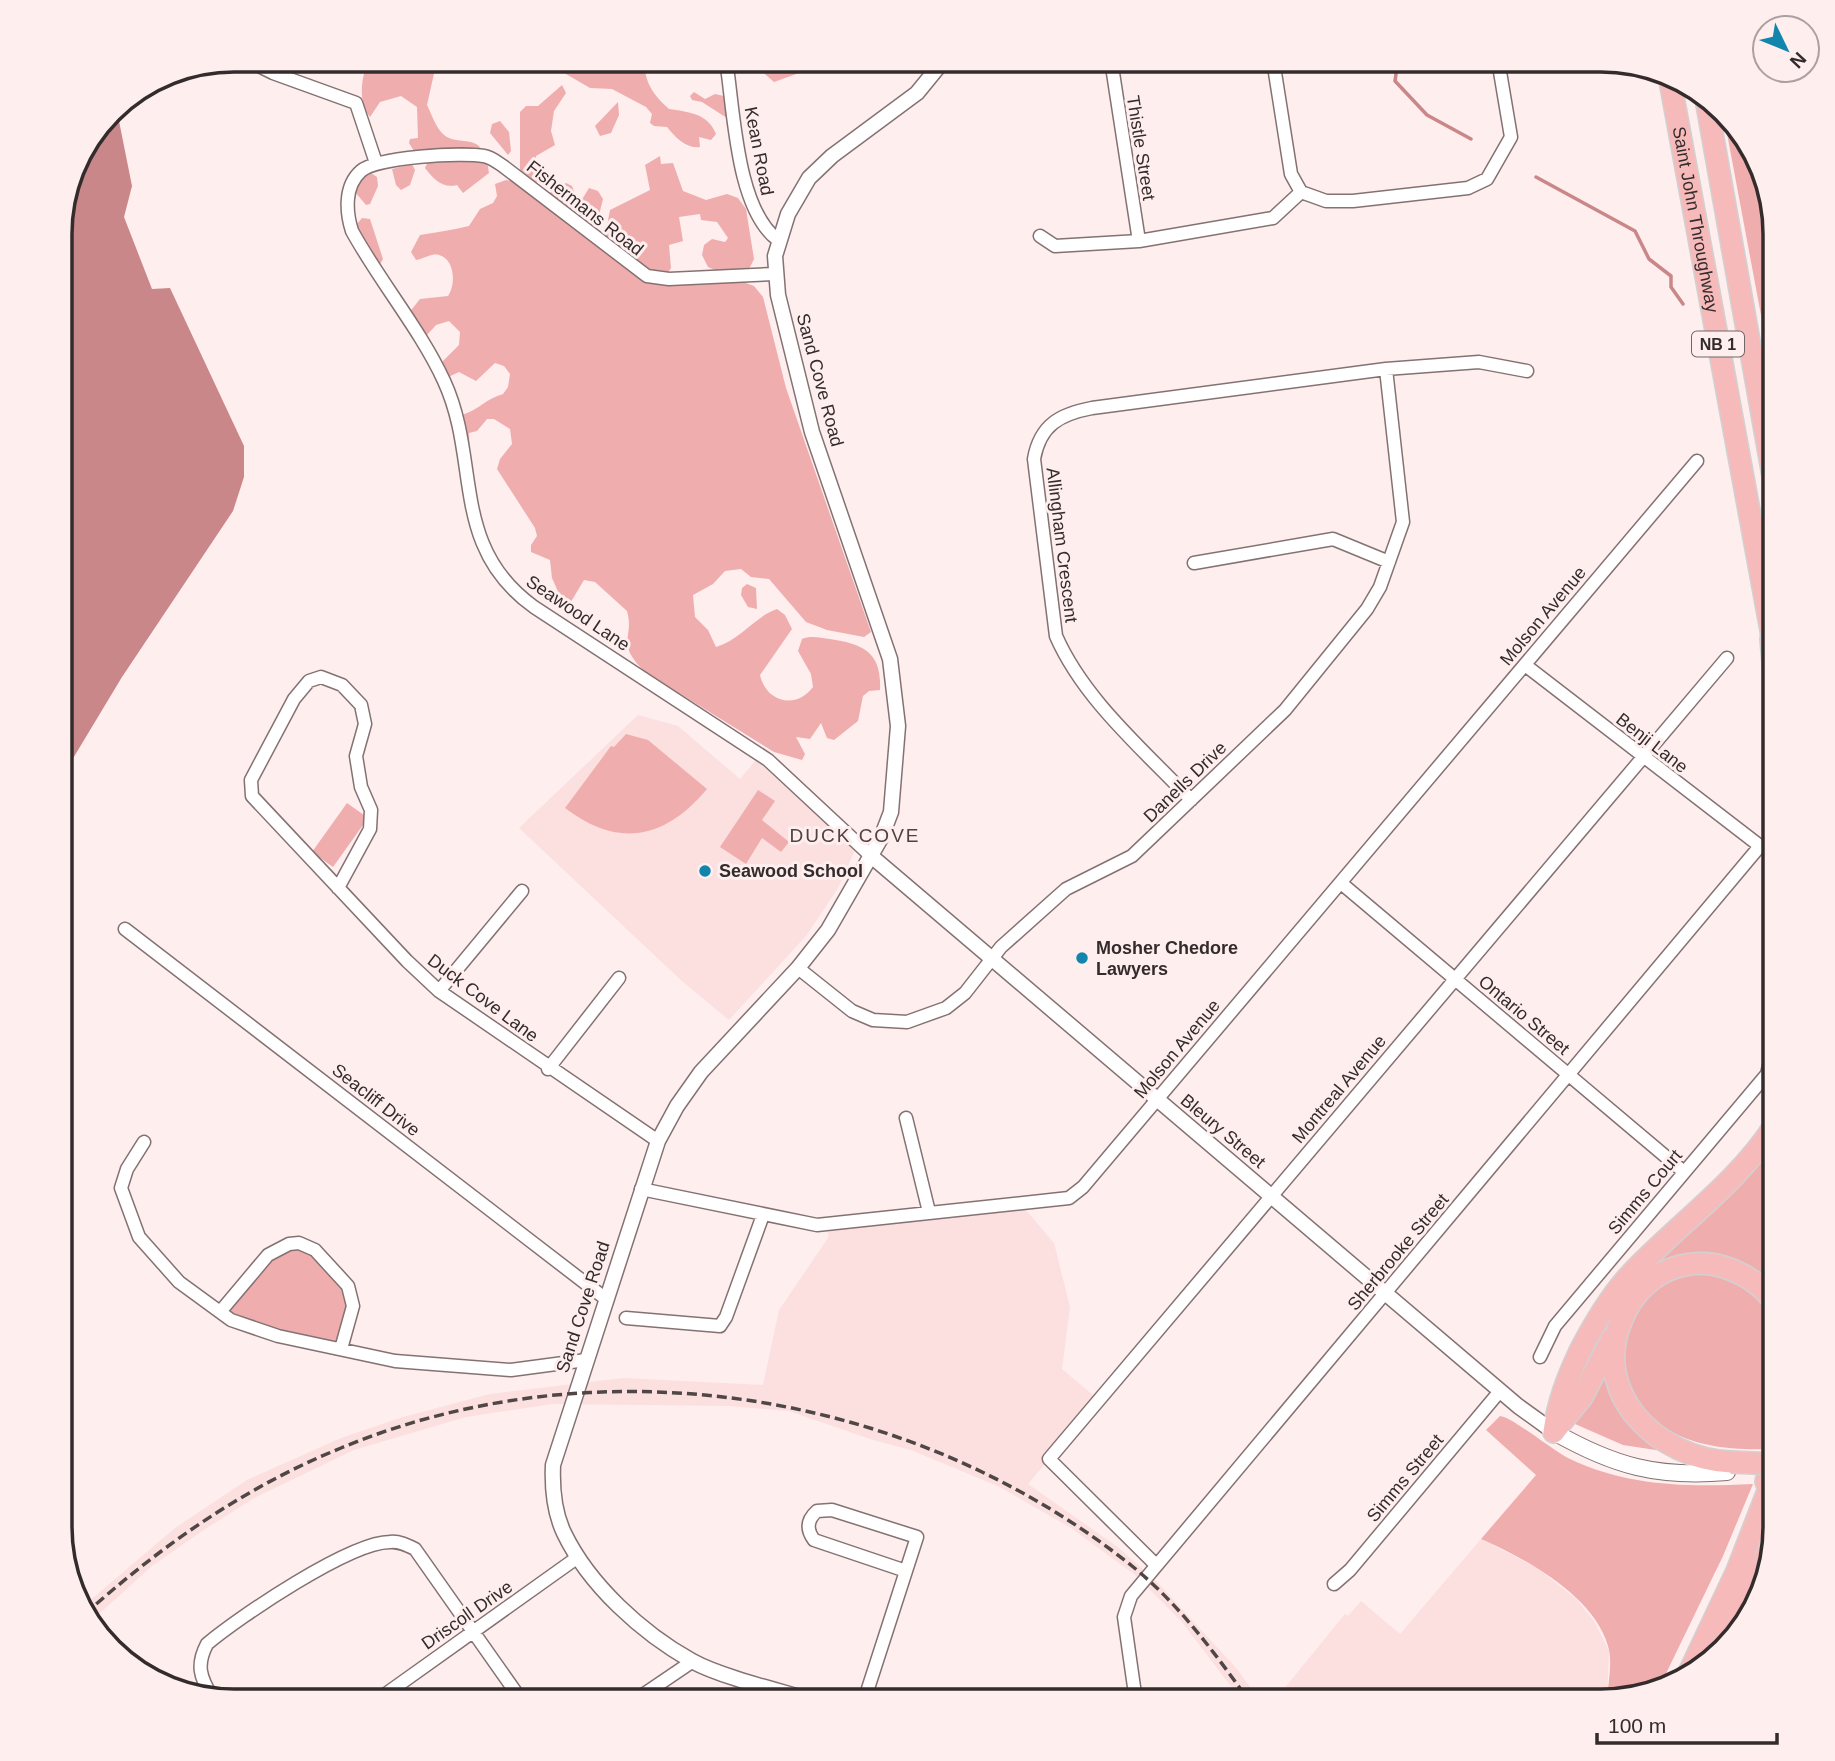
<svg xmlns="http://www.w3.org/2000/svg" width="1835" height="1761" viewBox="0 0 1835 1761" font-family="Helvetica,sans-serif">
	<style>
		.built { fill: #fcdfdf }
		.green { fill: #f0adae }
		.water { fill: #ca8789 }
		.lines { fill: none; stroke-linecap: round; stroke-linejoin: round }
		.stream { stroke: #ca8789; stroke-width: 3.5 }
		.minor-casing { stroke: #847273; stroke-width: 15 }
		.tertiary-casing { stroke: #847273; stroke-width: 17 }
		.secondary-casing { stroke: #847273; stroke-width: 18 }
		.motorway-casing { stroke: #d2d1d1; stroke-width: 24 }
		.minor { stroke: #fff; stroke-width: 12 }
		.tertiary { stroke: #fff; stroke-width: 14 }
		.secondary { stroke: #fff; stroke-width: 16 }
		.motorway { stroke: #f7babb; stroke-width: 21 }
		.rail { stroke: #4f4646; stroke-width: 3.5; stroke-dasharray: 10 5; stroke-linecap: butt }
		.motorway-bridge-casing { stroke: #d2d1d1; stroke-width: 24; stroke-linecap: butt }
		.motorway-bridge { stroke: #f7babb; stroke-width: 21 }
		.poi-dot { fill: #1185ab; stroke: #feeeee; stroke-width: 2.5 }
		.labels { text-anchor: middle; stroke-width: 6; stroke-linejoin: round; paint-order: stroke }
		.shield { fill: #feeeee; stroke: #716666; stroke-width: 2 }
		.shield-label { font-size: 16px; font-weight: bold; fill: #342c2c }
		.street-label { font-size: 18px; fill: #342c2c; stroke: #feeeee }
		.poi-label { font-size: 18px; font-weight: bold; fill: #342c2c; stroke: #feeeee; text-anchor: start }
		.neighbourhood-label { font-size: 19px; letter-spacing: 2px; fill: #514142; stroke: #feeeee }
		.rim { fill: none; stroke: #342c2c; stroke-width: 3.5 }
	</style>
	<rect width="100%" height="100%" fill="#feeeee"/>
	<path class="built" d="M 638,715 L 678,726 L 740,779 L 756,760 L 855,850 L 838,888 L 806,936 L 729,1020 L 683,982 L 519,828 Z
		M 1019,1202 L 1054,1243 L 1070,1307 L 1062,1369 L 1099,1400 L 1028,1484 L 1119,1548 L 1158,1583 L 1237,1669 L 1260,1701 L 1242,1701 L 1182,1622 L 1134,1574 L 1071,1528 L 1000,1487 L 911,1450 L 873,1440 L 789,1411 L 730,1406 L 552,1404 L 466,1417 L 354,1450 L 256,1497 L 205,1529 L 152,1566 L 90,1622 L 81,1608 L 175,1528 L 247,1480 L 341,1438 L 403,1417 L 490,1394 L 623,1378 L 763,1385 L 779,1310 L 828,1238 L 829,1224 Z
		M 1481,1539 L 1536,1567 L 1576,1599 L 1594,1621 L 1609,1651 L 1607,1700 L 1274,1701 L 1345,1614 L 1348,1616 L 1361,1601 L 1400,1634 Z"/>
	<path class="green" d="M 368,60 L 437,60 L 427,105 C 431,113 436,128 443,134 C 453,145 475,136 482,150 L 414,151 L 409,143 L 410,139 L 418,138 L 417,107 L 401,96 L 380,102 L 370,117 C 357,101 362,77 368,60 Z
		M 542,60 L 645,60 C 643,81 654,96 669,109 C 688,112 708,113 716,134 L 711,140 L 699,137 L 700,147 C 686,149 675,137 667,127 L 654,126 L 650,123 L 652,114 L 646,107 L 612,89 L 590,88 Z
		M 756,60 L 817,60 L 802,72 L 774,82 L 759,69 Z
		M 562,85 L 566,93 L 554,111 L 551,131 L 555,145 L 536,156 L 537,186 L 521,175 L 520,170 L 520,112 L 526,106 L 538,106 Z
		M 694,92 L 705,99 L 715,94 L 724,96 L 727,118 L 702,102 L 692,100 L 690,96 Z
		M 618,102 L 619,115 L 611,133 L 600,136 L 595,126 Z
		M 1723,112 C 1792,164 1775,313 1775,390 Z
		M 500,121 L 509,132 L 511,151 L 508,155 L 490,133 L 492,124 Z
		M 660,156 L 661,164 L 673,163 L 683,191 L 706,200 L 727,194 L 738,198 L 746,209 L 754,259 L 749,269 L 715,270 L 708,267 L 702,255 L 704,245 L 712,239 L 725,242 L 728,238 L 717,222 L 701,220 L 700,214 L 679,217 L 683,241 L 669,245 L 671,268 L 667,274 L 655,275 L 605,236 L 610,210 L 650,190 L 645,165 Z
		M 428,161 L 487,161 L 489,173 L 463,193 L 457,185 C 442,189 433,178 425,168 Z
		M 412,164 L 415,170 L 410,185 L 401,190 L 396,185 L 392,169 Z
		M 371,173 L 377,177 L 378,186 L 370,204 L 366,205 L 355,192 L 358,181 Z
		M 506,180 L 516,182 L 641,279 L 738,280 L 754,286 L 763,297 L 786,388 L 871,632 L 864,637 L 827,630 L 806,622 L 769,579 L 751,577 L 741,569 L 725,571 L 713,584 L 693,595 L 695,617 L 708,630 L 716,647 C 740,640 757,615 777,609 L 785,615 L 792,629 L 760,675 C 766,702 796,710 813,687 L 811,674 L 798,651 L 802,639 C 811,635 821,638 830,639 C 863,644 882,652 880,690 L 869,691 L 863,696 L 858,721 L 834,740 L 827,738 L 821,723 L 810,739 L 796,737 L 805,754 L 802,760 L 774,752 L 645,672 C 614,641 635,639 627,611 L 595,582 L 584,580 L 569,605 L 564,605 L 552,578 L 550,560 L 531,552 L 531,545 L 537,536 L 535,528 L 497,469 L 500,459 L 512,444 L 510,429 L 494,419 L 487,419 L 477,431 L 469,433 L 470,462 L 462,415 C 479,410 485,399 503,394 L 508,387 L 510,374 L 504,366 L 495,363 L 476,381 L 459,372 L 444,379 L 439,365 L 459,345 L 460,332 L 449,321 L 436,325 L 427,335 L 431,346 L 408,314 L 420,299 L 448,296 C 456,285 455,259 439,255 C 431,253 424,259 416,260 L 411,252 L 420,235 C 437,232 452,230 469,226 L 480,209 L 493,203 L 497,196 L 495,184 Z
		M 566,183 L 572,186 L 576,196 L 570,210 L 548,194 Z
		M 589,188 L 598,191 L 603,199 L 595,231 L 579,217 L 581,201 Z
		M 362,218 L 370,219 L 383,259 L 379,266 L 358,232 L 356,225 Z
		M 747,584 L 756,588 L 757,609 L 748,607 L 741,595 L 742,588 Z
		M 626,734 L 648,740 L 707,789 C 665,839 619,849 565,808 L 611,746 L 614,747 Z
		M 758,790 L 775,801 L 762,820 L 789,842 L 781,852 L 762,838 L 746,864 L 720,847 Z
		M 347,803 L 368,818 L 333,867 L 312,852 Z
		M 1775,1136 L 1775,1287 L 1711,1256 L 1618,1306 L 1582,1382 L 1573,1387 L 1607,1314 Z
		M 299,1243 L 351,1296 L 341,1349 L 220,1312 L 268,1255 Z
		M 1691,1272 L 1718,1274 L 1758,1292 L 1775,1315 L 1775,1415 L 1765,1449 C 1711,1451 1648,1439 1628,1381 C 1626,1375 1621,1367 1621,1361 C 1621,1353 1625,1342 1627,1335 C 1637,1296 1655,1285 1691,1272 Z
		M 1605,1363 L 1662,1451 L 1623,1445 L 1575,1424 Z
		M 1500,1416 C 1512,1417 1552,1450 1568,1458 C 1628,1487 1687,1487 1753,1484 L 1723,1556 L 1658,1690 L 1607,1700 C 1608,1683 1613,1662 1608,1646 C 1594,1596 1525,1558 1481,1539 L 1536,1475 L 1486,1430 Z"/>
	<path class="water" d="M 116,106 L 132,186 L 124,217 L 152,289 L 170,288 L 244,446 L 244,477 L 233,511 L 122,677 L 60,780 L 60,222 L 78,156 Z"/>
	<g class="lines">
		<path class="stream" d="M 1398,60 L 1395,81 L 1427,115 L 1471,139
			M 1536,177 L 1635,231 L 1649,259 L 1671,276 L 1671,287 L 1683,304"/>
		<g class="minor-casing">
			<path id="minor" d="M 247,60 L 273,73 L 356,103 L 376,163
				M 726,60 C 734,110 736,209 778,240
				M 1111,60 L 1139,241
				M 1273,60 L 1291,174 L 1301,192 L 1326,201 L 1353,201 L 1468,188 L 1487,179 L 1511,137 L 1498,60
				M 1040,236 L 1055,246 L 1139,241 L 1273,218 L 1301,192
				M 775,274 L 669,279 L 647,276 L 503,166 C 497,162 491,157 484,156 C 462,152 377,157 361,171 C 344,186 346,212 352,231 C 380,282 420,329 444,381 C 481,461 449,546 534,607 L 768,760 L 870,855
				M 1194,563 L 1333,539 L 1389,562
				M 1191,800 C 1144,750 1084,700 1056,636 L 1034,459 C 1040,425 1060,414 1092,408 L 1386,369 L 1479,362 L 1527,371
				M 1341,883 L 1684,1172
				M 338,888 L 370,829 L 371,810 L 361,787 L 356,756 L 365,724 L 361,705 L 342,685 L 321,677 L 309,681 L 294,699 L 251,780 L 252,796 L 407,961 L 439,991 L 658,1141
				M 125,929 L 606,1299
				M 798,968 L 852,1011 L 873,1020 L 907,1022 L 946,1008 L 965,993 L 1001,947 L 1066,889 L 1132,856 L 1285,710 L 1367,609 L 1380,587 L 1403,522 L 1386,369
				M 439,991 L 522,891
				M 548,1069 L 619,978
				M 906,1118 L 929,1212
				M 144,1142 L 127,1169 L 121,1188 L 139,1237 L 179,1282 L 231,1320 L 278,1336 L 395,1361 L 511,1370 L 586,1360
				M 641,1189 L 817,1225 L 1069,1198 L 1083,1187 L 1697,461
				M 220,1312 L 268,1255 L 289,1244 L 299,1243 L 315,1250 L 348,1286 L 353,1306 L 341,1349
				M 626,1318 L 720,1326 L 726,1317 L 763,1215
				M 1540,1357 L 1555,1326 L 1767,1074 L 1773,1049
				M 1156,1565 L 1049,1459 L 1727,658
				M 1334,1584 L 1350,1570 L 1500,1391
				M 212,1697 C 200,1677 196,1665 207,1644 C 239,1617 350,1542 390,1542 C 399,1541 407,1545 415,1549 L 522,1701
				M 376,1701 L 578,1557
				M 634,1701 L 693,1661
				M 864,1701 L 917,1537 L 832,1510 L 817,1511 C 807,1520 806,1529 814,1540 L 906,1571
				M 1136,1701 L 1124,1617 L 1131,1596 L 1760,846 L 1525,665"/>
		</g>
		<g class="tertiary-casing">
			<path id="tertiary" d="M 870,855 L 1518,1406 L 1554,1432
				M 814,1701 C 780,1691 721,1677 692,1661 C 642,1633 589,1585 564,1533 C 554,1512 552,1488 553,1465 L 658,1141 L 677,1106 L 701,1072 L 798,968 L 828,930 L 881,838 L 891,812 L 898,726 L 890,659 L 812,432 L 778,295 L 775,256 L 788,214 L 809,178 L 832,156 L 917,93 L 944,60"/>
		</g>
		<g class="secondary-casing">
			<path id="secondary" d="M 1554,1432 C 1614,1466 1657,1478 1727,1472"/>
		</g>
		<g class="motorway-casing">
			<g id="motorway">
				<path id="s1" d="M 1669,75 L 1775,652"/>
				<path d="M 1706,99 L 1775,487"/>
				<path d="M 1771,639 L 1775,685"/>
				<path d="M 1555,1430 L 1582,1397 L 1612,1339"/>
				<path d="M 1554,1432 C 1558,1402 1567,1379 1580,1351 C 1594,1324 1609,1298 1630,1275 C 1678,1224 1737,1184 1775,1125"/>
				<path d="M 1731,1462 C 1658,1459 1588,1393 1623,1317 C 1632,1296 1646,1281 1666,1271 C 1684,1263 1705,1261 1724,1267 C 1745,1274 1762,1284 1775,1303"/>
				<path d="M 1766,1482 L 1775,1447"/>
				<path d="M 1719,1655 L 1773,1542"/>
				<path d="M 1687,1677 L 1737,1571 L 1775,1473"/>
			</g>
		</g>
		<use href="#minor" class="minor"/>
		<use href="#tertiary" class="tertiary"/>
		<use href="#secondary" class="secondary"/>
		<use href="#motorway" class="motorway"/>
		<path class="rail" d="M 85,1614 C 162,1545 245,1487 341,1448 C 601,1340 913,1391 1132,1566 C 1178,1603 1215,1653 1249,1701"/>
		<g class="motorway-bridge-casing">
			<path id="motorway-bridge" d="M 1731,1462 L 1775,1464"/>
		</g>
		<use href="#motorway-bridge" class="motorway-bridge"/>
	</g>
	<g class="poi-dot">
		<circle cx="705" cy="871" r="7"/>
		<circle cx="1082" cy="958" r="7"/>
	</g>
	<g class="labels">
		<rect class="shield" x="1692" y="331.5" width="52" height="25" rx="5"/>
		<g class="shield-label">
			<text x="1718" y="350">NB 1</text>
		</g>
		<g class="street-label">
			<text transform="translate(1141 148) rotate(81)" y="6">Thistle Street</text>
			<text transform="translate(759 151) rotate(79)" y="6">Kean Road</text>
			<text transform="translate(585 208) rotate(38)" y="6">Fishermans Road</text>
			<text dy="6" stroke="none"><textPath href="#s1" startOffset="147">Saint John Throughway</textPath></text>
			<text transform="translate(820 380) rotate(75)" y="6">Sand Cove Road</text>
			<text transform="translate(1062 545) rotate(83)" y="6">Allingham Crescent</text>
			<text transform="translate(578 613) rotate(34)" y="6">Seawood Lane</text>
			<text transform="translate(1543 616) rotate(-50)" y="6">Molson Avenue</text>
			<text transform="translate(1652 743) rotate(38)" y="6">Benji Lane</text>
			<text transform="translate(1185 782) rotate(-44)" y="6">Danells Drive</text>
			<text transform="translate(483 998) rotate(37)" y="6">Duck Cove Lane</text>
			<text transform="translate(1524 1015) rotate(40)" y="6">Ontario Street</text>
			<text transform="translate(1177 1049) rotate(-50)" y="6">Molson Avenue</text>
			<text transform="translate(1339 1089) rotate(-50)" y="6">Montreal Avenue</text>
			<text transform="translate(376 1100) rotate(38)" y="6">Seacliff Drive</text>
			<text transform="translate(1223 1131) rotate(40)" y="6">Bleury Street</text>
			<text transform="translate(1645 1192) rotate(-50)" y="6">Simms Court</text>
			<text transform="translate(1398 1252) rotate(-50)" y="6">Sherbrooke Street</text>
			<text transform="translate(583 1307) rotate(-72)" y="6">Sand Cove Road</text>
			<text transform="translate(1405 1478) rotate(-50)" y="6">Simms Street</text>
			<text transform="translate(467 1615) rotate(-35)" y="6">Driscoll Drive</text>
		</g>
		<g class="poi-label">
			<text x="719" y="877">Seawood School</text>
			<text x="1096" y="954">Mosher Chedore<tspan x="1096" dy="21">Lawyers</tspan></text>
		</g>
		<g class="neighbourhood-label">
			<text x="855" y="842">DUCK COVE</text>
		</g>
	</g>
	<path d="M0 0H1835V1761H0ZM234 72H1601A162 162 0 0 1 1763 234V1527A162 162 0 0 1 1601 1689H234A162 162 0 0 1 72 1527V234A162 162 0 0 1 234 72Z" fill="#feeeee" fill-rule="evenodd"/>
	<path class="rim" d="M234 72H1601A162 162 0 0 1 1763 234V1527A162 162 0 0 1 1601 1689H234A162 162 0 0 1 72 1527V234A162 162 0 0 1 234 72Z"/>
	<g transform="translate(1786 49) rotate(133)"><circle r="33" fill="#feeeee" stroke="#ada0a0" stroke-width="2"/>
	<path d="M0-5L12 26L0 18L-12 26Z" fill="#1185ab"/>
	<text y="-10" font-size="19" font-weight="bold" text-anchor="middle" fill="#342c2c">N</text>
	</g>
	<path d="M1597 1733v10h180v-10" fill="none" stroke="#342c2c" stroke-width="3.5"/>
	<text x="1608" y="1733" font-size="21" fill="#342c2c" stroke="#feeeee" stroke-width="5" paint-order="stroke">100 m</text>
</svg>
